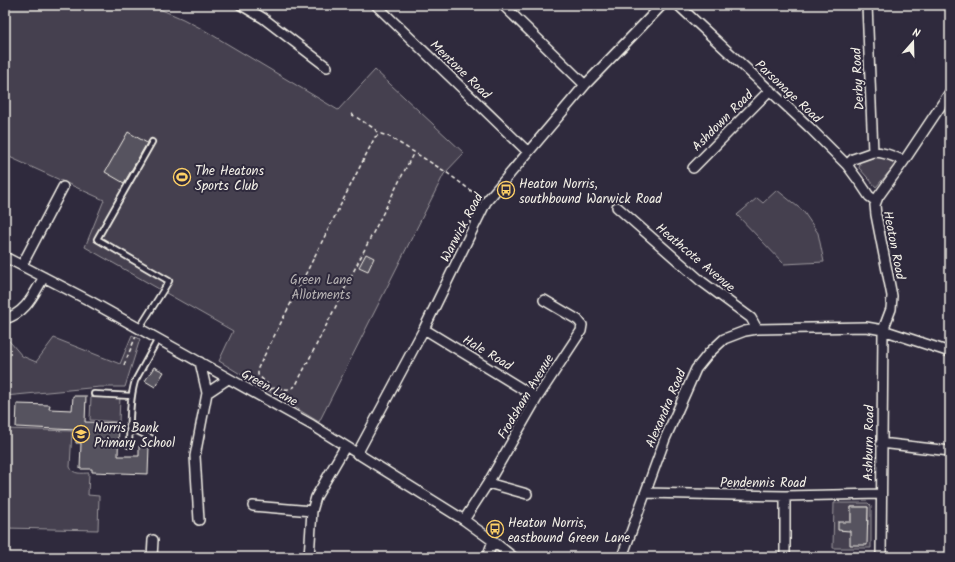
<svg xmlns="http://www.w3.org/2000/svg" width="955" height="562" viewBox="0 0 955 562" font-family="Kalam,sans-serif">
	<style>
		.green { fill: #454050; stroke: #9c989c; fill-rule: evenodd }
		.building { fill: #56525f; stroke: #f4f1e8 }
		.lines { fill: none; stroke-linecap: round; stroke-linejoin: round }
		.lane-casing { stroke: #f4f1e8; stroke-width: 8 }
		.street-casing { stroke: #f4f1e8; stroke-width: 12 }
		.path { stroke: #f4f1e8; stroke-width: 1.5; stroke-dasharray: 4 3; stroke-linecap: butt }
		.lane { stroke: #2f2a3d; stroke-width: 4.5 }
		.street { stroke: #2f2a3d; stroke-width: 9 }
		.labels { text-anchor: middle; stroke-width: 4; stroke-linejoin: round; paint-order: stroke }
		.street-label { font-size: 13px; fill: #f4f1e8; stroke: #2f2a3d }
		.poi-label { font-size: 13px; fill: #f4f1e8; stroke: #2f2a3d; text-anchor: start }
		.park-label { font-size: 13px; fill: #b7b3b3; stroke: #2f2a3d }
	</style>
	<rect width="100%" height="100%" fill="#2f2a3d"/>
	<filter id="ink" filterUnits="userSpaceOnUse"><feTurbulence type="fractalNoise" baseFrequency=".025" numOctaves="2"/><feDisplacementMap in="SourceGraphic" scale="8" xChannelSelector="R" yChannelSelector="G"/><feConvolveMatrix kernelMatrix="1 2 1 2 8 2 1 2 1" color-interpolation-filters="sRGB"/></filter>
	<g filter="url(#ink)">
		<path class="green" d="M 5,5 L 150,5 L 183,19 L 204,30 L 338,110 L 375,70 L 464,153 L 444,174 L 319,422 L 219,361 L 233,331 L 85,247 L 104,200 L 5,155 L 8,145 L 5,143 Z
			M 872,156 L 883,157 L 896,164 L 876,187 L 859,168 L 860,164 L 858,162 L 861,159 Z
			M 777,190 L 803,211 L 818,233 L 824,262 L 784,264 L 737,215 L 757,198 L 763,203 Z
			M 132,335 L 140,339 L 125,387 L 100,387 L 5,396 L 5,336 L 22,356 L 36,362 L 54,338 L 120,364 Z
			M 91,396 L 120,397 L 119,422 L 90,420 Z
			M 5,429 L 72,431 L 70,467 C 73,475 82,473 89,473 L 88,495 L 99,496 L 98,530 L 5,528 Z
			M 834,503 L 868,503 L 871,506 L 871,548 L 833,548 ZM 851,507 L 868,507 L 868,525 L 851,525 Z"/>
		<path class="building" d="M 128,132 L 147,143 L 124,183 L 105,172 Z
			M 366,254 L 374,258 L 368,271 L 359,267 Z
			M 154,367 L 164,372 L 155,387 L 145,381 Z
			M 73,396 L 86,396 L 85,422 L 119,423 L 118,456 L 139,456 L 139,446 L 149,446 L 148,474 L 92,472 L 92,469 L 80,469 L 81,443 L 76,443 L 76,430 L 16,427 L 17,404 L 50,405 L 49,409 L 72,410 Z
			M 851,507 L 868,507 L 867,545 L 850,545 L 850,531 L 838,530 L 838,522 L 851,522 Z"/>
		<g class="lines">
			<g class="lane-casing">
				<path id="lane" d="M 139,329 L 169,281 L 97,239 L 152,142
					M 94,394 L 132,396
					M 129,427 L 153,439
					M 129,445 C 130,424 129,401 135,381 L 158,339"/>
			</g>
			<g class="street-casing">
				<path id="street" d="M 241,5 L 263,18 L 327,67
					M 376,5 L 528,152
					M 503,5 L 585,85
					M 678,5 L 809,127 L 847,165 L 861,184 L 869,196 L 876,201
					M 867,5 L 873,152 C 884,152 894,156 904,161
					M 847,165 L 853,159 L 873,152
					M 693,168 L 770,90
					M 617,207 L 701,281 L 751,318 L 757,329
					M 5,257 L 90,301 L 312,425 L 464,520 L 493,541 L 513,557
					M 22,265 L 63,187
					M 5,319 C 27,312 33,295 44,277
					M 424,329 L 537,398
					M 207,393 L 228,379
					M 881,443 L 950,451
					M 357,454 L 424,329 L 486,202 L 585,85 L 662,5
					M 488,483 L 527,494
					M 646,493 L 785,496 L 881,494
					M 785,496 L 785,557
					M 253,506 L 312,511
					M 199,520 L 195,456 L 207,393 L 200,362
					M 464,520 L 488,483 L 537,398 L 581,331 L 582,325 L 578,320 L 544,300
					M 152,557 L 153,540
					M 309,557 L 312,511 L 316,497 L 345,447
					M 487,557 L 493,541
					M 622,557 L 665,439 L 696,369 L 709,353 L 724,339 L 745,331 L 757,329 L 866,327 L 883,330 L 950,352
					M 881,557 L 883,330 L 891,309 L 892,296 L 876,215 L 875,205 L 878,197 L 904,161 L 950,92"/>
			</g>
			<path class="path" d="M 351,114 L 375,129 L 378,134
				M 124,365 L 136,336
				M 271,389 C 281,385 288,394 296,385 L 414,152
				M 270,391 L 271,387 L 258,375 L 258,368 L 375,137 L 381,134 L 388,136 L 446,172 L 478,196"/>
			<use href="#lane" class="lane"/>
			<use href="#street" class="street"/>
		</g>
	</g>
	<defs>
		<g id="stadium-ring" transform="scale(0.9)"><circle r="9.5" fill="#2f2a3d" stroke="#ffd166" stroke-width="1.5"/><path d="M0-5a6.5 5 0 1 0 0 10a6.5 5 0 1 0 0-10ZM-3.5-1.8h7v3.6h-7Z" fill="#ffd166"/></g>
		<g id="bus-ring" transform="scale(0.9)"><circle r="9.5" fill="#2f2a3d" stroke="#ffd166" stroke-width="1.5"/><path d="M-5-6H5V4H4V6H2V4H-2V6H-4V4H-5ZM-3.5-4V0h7V-4ZM-3.5 1.2v1.5H-2V1.2ZM2 1.2v1.5H3.5V1.2Z" fill="#ffd166"/></g>
		<g id="school-ring" transform="scale(0.9)"><circle r="9.5" fill="#2f2a3d" stroke="#ffd166" stroke-width="1.5"/><path d="M0-5L7-2L0 1L-7-2ZM-4 1L0 2.5L4 1V4Q0 6-4 4Z" fill="#ffd166"/></g>
	</defs>
	<g fill-rule="evenodd">
		<use href="#stadium-ring" x="182" y="177"/>
		<use href="#bus-ring" x="506" y="190"/>
		<use href="#school-ring" x="81" y="434"/>
		<use href="#bus-ring" x="495" y="529"/>
	</g>
	<g class="labels">
		<g class="street-label">
			<text transform="translate(461 69) rotate(44)" y="5">Mentone Road</text>
			<text transform="translate(857 79) rotate(-93)" y="5">Derby Road</text>
			<text transform="translate(789 91) rotate(43)" y="5">Parsonage Road</text>
			<text transform="translate(722 120) rotate(-45)" y="5">Ashdown Road</text>
			<text transform="translate(461 227) rotate(-62)" y="5">Warwick Road</text>
			<text transform="translate(895 245) rotate(79)" y="5">Heaton Road</text>
			<text transform="translate(696 257) rotate(40)" y="5">Heathcote Avenue</text>
			<text transform="translate(488 352) rotate(31)" y="5">Hale Road</text>
			<text transform="translate(270 387) rotate(29)" y="5">Green Lane</text>
			<text transform="translate(525 396) rotate(-59)" y="5">Frodsham Avenue</text>
			<text transform="translate(665 408) rotate(-67)" y="5">Alexandra Road</text>
			<text transform="translate(868 443) rotate(-89)" y="5">Ashburn Road</text>
			<text x="763" y="487">Pendennis Road</text>
		</g>
		<g class="poi-label">
			<text x="195" y="175">The Heatons<tspan x="195" dy="15">Sports Club</tspan></text>
			<text x="519" y="188">Heaton Norris,<tspan x="519" dy="15">southbound Warwick Road</tspan></text>
			<text x="94" y="432">Norris Bank<tspan x="94" dy="15">Primary School</tspan></text>
			<text x="508" y="527">Heaton Norris,<tspan x="508" dy="15">eastbound Green Lane</tspan></text>
		</g>
		<g class="park-label">
			<text x="321" y="284">Green Lane<tspan x="321" dy="15">Allotments</tspan></text>
		</g>
	</g>
	<rect width="955" height="562" fill="none" stroke="#2f2a3d" stroke-width="20"/>
	<rect x="10" y="10" width="935" height="542" fill="none" stroke="#f4f1e8" stroke-width="1.5" filter="url(#ink)"/>
	<g transform="translate(913 42) rotate(20)" stroke="#2f2a3d" stroke-width="3" paint-order="stroke">
	<path d="M0-3L7 15L0 10L-7 15Z" fill="#f4f1e8"/>
	<text y="-6" font-size="11" font-weight="bold" text-anchor="middle" fill="#f4f1e8">N</text>
	</g>
</svg>
